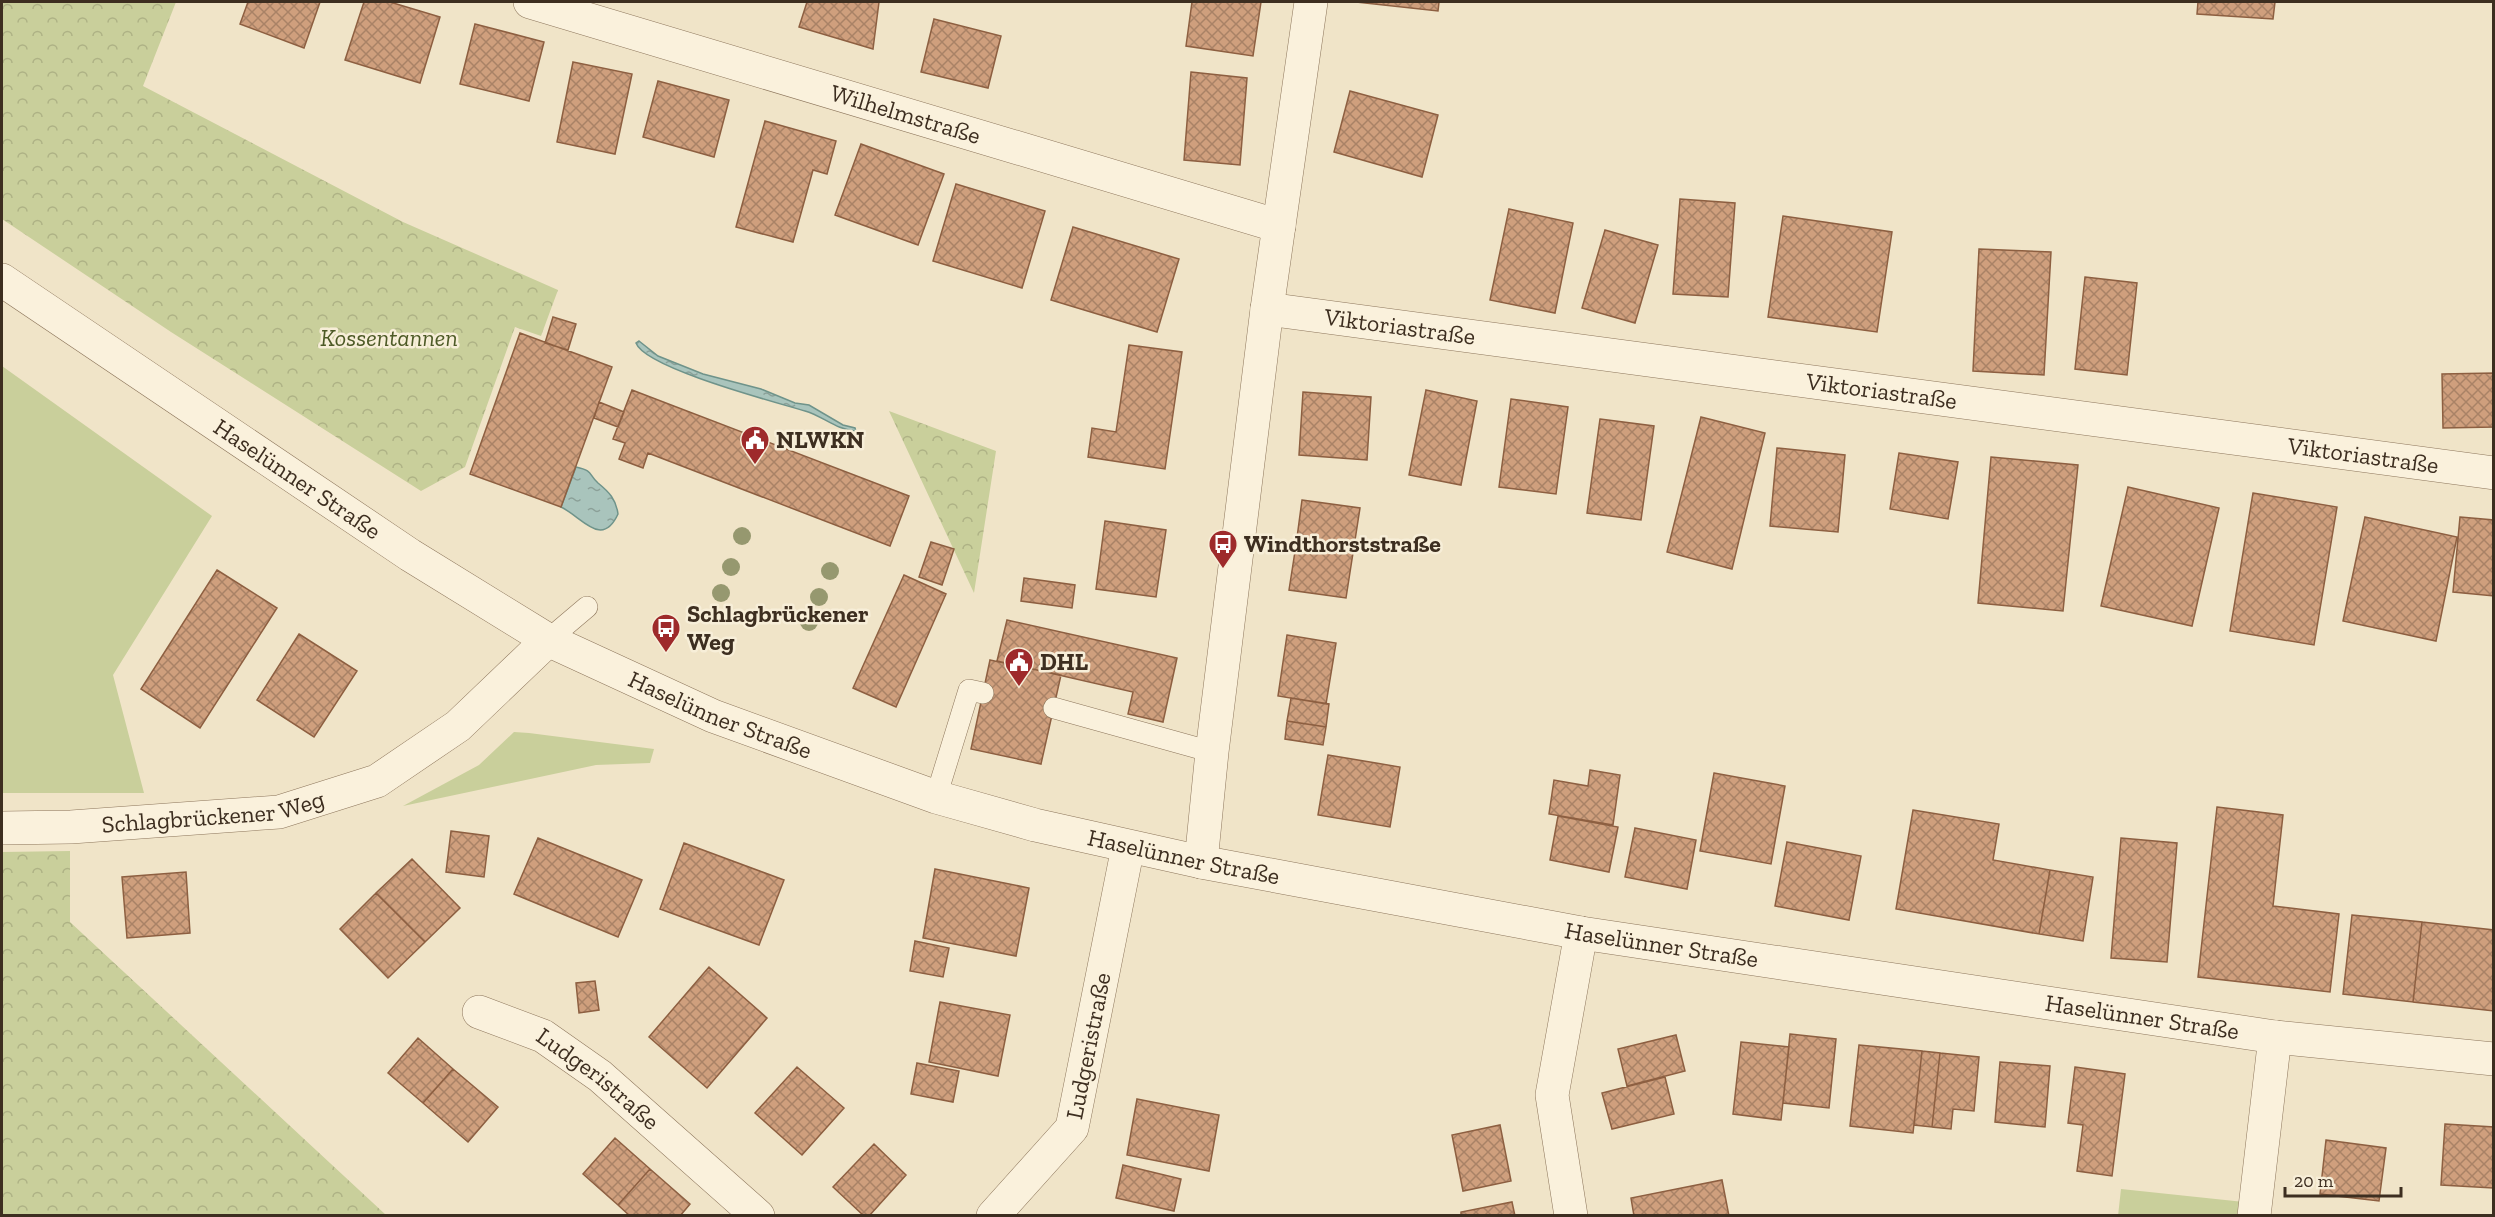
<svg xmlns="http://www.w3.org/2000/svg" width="2495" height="1217" viewBox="0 0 2495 1217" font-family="'Zilla Slab',serif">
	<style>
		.green { fill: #c9cf9b }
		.forest { fill: url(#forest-crowns) }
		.water { fill: url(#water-ripples); stroke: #6f938a; stroke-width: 1.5 }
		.building { fill: url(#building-cross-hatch); stroke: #8d5f41; stroke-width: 1.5 }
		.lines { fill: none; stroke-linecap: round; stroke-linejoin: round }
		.service-casing { stroke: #8d765c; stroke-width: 22 }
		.minor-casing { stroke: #8d765c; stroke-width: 34 }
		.tertiary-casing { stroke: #8d765c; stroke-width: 34 }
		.service { stroke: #faf1dc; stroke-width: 21 }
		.minor { stroke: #faf1dc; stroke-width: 33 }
		.tertiary { stroke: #faf1dc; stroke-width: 33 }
		.tree { fill: #96986f }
		.labels { text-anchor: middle; stroke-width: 5; stroke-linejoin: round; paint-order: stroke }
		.street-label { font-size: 24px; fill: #3d2e20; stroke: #f7eed8 }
		.park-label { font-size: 24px; font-style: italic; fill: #4d5a26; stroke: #f7eed8 }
		.poi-label { font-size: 24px; font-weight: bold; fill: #3d2e20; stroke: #f7eed8; text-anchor: start }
	</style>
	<defs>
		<pattern id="forest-crowns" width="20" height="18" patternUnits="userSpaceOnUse" patternTransform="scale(1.5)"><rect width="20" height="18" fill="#c9cf9b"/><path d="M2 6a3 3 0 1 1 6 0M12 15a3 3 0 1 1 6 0" fill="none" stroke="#aeb285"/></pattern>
		<pattern id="water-ripples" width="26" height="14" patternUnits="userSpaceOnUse" patternTransform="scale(1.5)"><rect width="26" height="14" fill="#a9c4bc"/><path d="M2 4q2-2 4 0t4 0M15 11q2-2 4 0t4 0" fill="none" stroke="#8ba098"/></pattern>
		<pattern id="building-cross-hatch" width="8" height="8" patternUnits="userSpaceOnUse" patternTransform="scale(1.5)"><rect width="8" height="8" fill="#cf9f7d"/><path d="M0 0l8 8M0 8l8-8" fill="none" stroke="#a98266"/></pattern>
	</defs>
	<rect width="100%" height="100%" fill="#f0e4c8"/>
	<path class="green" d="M 2,366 L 212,516 L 113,675 L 144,793 L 2,793 Z
		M 514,732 L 529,733 L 654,749 L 650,763 L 596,765 L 403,806 L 479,765 Z
		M 2121,1189 L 2244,1202 L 2242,1215 L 2118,1216 Z"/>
	<path class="forest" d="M 2,2 L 176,2 L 143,86 L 403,222 L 558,290 L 541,336 L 515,327 L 465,467 L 421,491 L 171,332 L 2,219 Z
		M 889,411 L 996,451 L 974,593 Z
		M 70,851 L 70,922 L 386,1215 L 2,1215 L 2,852 Z"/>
	<path class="water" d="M 639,341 L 658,356 L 703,374 L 761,389 L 795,403 L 809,405 L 843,425 L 855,428 L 856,431 C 836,430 823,416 805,411 C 775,402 645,368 636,343 Z
		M 576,467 C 594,471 588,474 598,483 C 609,492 616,499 618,514 C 602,549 582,517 561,507 Z"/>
	<path class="building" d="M 248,2 L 320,2 L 304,48 L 240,24 Z
		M 364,2 L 390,2 L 440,17 L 420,83 L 345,60 Z
		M 807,2 L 879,2 L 873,49 L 799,27 Z
		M 1192,2 L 1261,2 L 1253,56 L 1186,46 Z
		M 1356,2 L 1439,2 L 1438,11 Z
		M 2198,2 L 2275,2 L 2273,19 L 2197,14 Z
		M 934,19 L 1001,36 L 988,88 L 921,72 Z
		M 475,24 L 544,42 L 529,101 L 460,84 Z
		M 573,62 L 632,74 L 615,154 L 557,142 Z
		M 1191,72 L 1247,78 L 1240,165 L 1184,160 Z
		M 658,81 L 729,100 L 714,157 L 643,137 Z
		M 1350,91 L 1438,115 L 1422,177 L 1334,152 Z
		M 765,121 L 836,141 L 827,174 L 813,170 L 793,242 L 736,227 Z
		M 861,144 L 944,174 L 918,245 L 835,215 Z
		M 956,184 L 1045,211 L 1022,288 L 933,261 Z
		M 1680,199 L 1735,203 L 1728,297 L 1673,294 Z
		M 1509,209 L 1573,223 L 1555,313 L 1490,300 Z
		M 1783,216 L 1892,232 L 1877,332 L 1768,317 Z
		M 1073,227 L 1179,259 L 1157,332 L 1051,300 Z
		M 1605,230 L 1658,245 L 1635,323 L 1582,308 Z
		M 1979,249 L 2051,252 L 2044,375 L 1973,371 Z
		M 2085,277 L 2137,283 L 2127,375 L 2075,369 Z
		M 553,317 L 576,324 L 568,350 L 545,343 Z
		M 520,333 L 612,367 L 561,507 L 470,474 Z
		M 1129,345 L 1182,352 L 1165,469 L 1088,457 L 1092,428 L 1116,432 Z
		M 2494,373 L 2494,427 L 2443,428 L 2442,374 Z
		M 632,390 L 909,496 L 890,546 L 648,453 L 643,468 L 619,459 L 625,443 L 613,439 Z
		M 1426,390 L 1477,401 L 1461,485 L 1409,475 Z
		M 1303,392 L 1371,397 L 1367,460 L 1299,455 Z
		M 1511,399 L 1568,407 L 1556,494 L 1499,487 Z
		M 599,402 L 624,412 L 618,427 L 594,418 Z
		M 1701,417 L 1765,433 L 1732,569 L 1667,552 Z
		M 1600,419 L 1654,426 L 1641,520 L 1587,513 Z
		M 1777,448 L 1845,455 L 1838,532 L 1770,526 Z
		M 1899,453 L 1958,462 L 1948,519 L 1890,509 Z
		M 1991,457 L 2078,465 L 2063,611 L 1978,603 Z
		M 2128,487 L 2219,508 L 2192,626 L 2101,606 Z
		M 2253,493 L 2337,507 L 2314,645 L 2230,631 Z
		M 1302,500 L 1360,508 L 1353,553 L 1296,545 Z
		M 2365,517 L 2457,537 L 2436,641 L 2343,621 Z
		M 2460,517 L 2494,520 L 2494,596 L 2453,592 Z
		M 1105,521 L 1166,530 L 1156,597 L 1096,589 Z
		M 931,542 L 954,549 L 942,585 L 919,577 Z
		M 1296,545 L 1353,553 L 1346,598 L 1289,590 Z
		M 217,570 L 277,608 L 200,728 L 141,689 Z
		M 904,575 L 946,594 L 896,707 L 853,688 Z
		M 1024,578 L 1075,585 L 1072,608 L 1021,601 Z
		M 1007,620 L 1177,658 L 1163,722 L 1128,714 L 1133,692 L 997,661 Z
		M 299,634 L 357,671 L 314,737 L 257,700 Z
		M 1287,635 L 1336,643 L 1326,704 L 1278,696 Z
		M 990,660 L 1061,675 L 1041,764 L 971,749 Z
		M 1291,698 L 1329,704 L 1326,727 L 1287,721 Z
		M 1287,721 L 1326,727 L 1323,745 L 1285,739 Z
		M 1328,755 L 1400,767 L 1390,827 L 1318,815 Z
		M 1590,770 L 1620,775 L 1613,825 L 1549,814 L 1554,780 L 1588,786 Z
		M 1714,773 L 1785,786 L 1771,864 L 1700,851 Z
		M 2217,807 L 2283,815 L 2273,906 L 2339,914 L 2330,992 L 2198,977 Z
		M 1913,810 L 1999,824 L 1993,860 L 2050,870 L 2039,934 L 1896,909 Z
		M 1558,816 L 1618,827 L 1609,872 L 1550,860 Z
		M 1635,828 L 1696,840 L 1687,889 L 1625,877 Z
		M 451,831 L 489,836 L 484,877 L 446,872 Z
		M 538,838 L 642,880 L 618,937 L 514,894 Z
		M 2121,838 L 2177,843 L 2167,962 L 2111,958 Z
		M 1787,842 L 1861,856 L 1849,920 L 1775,906 Z
		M 684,843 L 784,880 L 759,945 L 660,909 Z
		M 412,859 L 460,908 L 425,942 L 376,893 Z
		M 935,869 L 1029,888 L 1016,956 L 923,938 Z
		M 2050,870 L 2093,877 L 2083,941 L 2039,934 Z
		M 186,872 L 190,933 L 127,938 L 122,877 Z
		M 376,893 L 425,942 L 388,978 L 340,929 Z
		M 2352,915 L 2422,922 L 2413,1002 L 2343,994 Z
		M 2422,922 L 2494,930 L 2494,1011 L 2413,1002 Z
		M 915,941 L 949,948 L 943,977 L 910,971 Z
		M 709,967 L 767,1018 L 707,1088 L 649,1037 Z
		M 595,981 L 599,1010 L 579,1013 L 576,983 Z
		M 940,1002 L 1010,1015 L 998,1076 L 929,1062 Z
		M 1790,1034 L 1836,1039 L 1829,1108 L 1783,1103 Z
		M 1676,1035 L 1685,1071 L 1627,1086 L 1618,1049 Z
		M 418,1038 L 453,1069 L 423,1103 L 388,1073 Z
		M 1741,1042 L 1789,1047 L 1781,1120 L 1733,1114 Z
		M 1859,1045 L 1922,1051 L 1913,1133 L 1850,1126 Z
		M 1922,1051 L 1940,1053 L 1932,1127 L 1914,1125 Z
		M 1940,1053 L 1979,1057 L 1974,1111 L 1953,1109 L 1951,1129 L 1932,1127 Z
		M 2000,1062 L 2050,1066 L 2045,1127 L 1995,1122 Z
		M 917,1063 L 959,1071 L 953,1102 L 911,1094 Z
		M 797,1067 L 844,1108 L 802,1155 L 755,1113 Z
		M 2075,1067 L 2125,1074 L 2112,1176 L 2077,1171 L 2083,1125 L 2068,1123 Z
		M 453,1069 L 498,1107 L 468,1142 L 423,1103 Z
		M 1665,1077 L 1674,1114 L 1612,1129 L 1602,1093 Z
		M 1137,1099 L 1219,1115 L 1209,1171 L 1127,1155 Z
		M 2445,1124 L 2494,1127 L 2493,1188 L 2441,1185 Z
		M 1500,1125 L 1511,1181 L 1463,1191 L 1452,1135 Z
		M 615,1138 L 650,1169 L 618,1205 L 583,1174 Z
		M 2326,1140 L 2386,1148 L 2379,1201 L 2320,1194 Z
		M 874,1144 L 906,1175 L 869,1216 L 864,1216 L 833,1187 Z
		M 1123,1165 L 1181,1179 L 1174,1211 L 1116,1198 Z
		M 650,1169 L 690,1204 L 680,1216 L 630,1216 L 618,1205 Z
		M 1722,1180 L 1729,1216 L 1634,1216 L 1631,1198 Z
		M 1512,1202 L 1515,1216 L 1461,1216 L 1461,1212 Z"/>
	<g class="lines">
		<g class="service-casing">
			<path id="service" d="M 548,640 L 587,607
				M 1054,708 L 1212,752
				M 936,797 L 969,690 L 983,693"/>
		</g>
		<g class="minor-casing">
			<g id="minor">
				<path id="s1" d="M 530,2 L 1279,226"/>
				<path id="s2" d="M 1267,309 L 2494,473"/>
				<path id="s3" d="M 2,828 L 71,827 L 279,812 L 377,781 L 458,726 L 548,640"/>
				<path d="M 1201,862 L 1212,752 L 1267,309 L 1311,2"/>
				<path id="s4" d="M 479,1012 L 543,1036 L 600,1076 L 758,1216"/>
				<path id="s5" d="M 993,1216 L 1072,1128 L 1128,847"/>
				<path d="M 2254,1216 L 2275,1037"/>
			</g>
		</g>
		<g class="tertiary-casing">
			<g id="tertiary">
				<path id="s6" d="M 2,280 L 410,555 L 548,640 L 713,716 L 936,797 L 1035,825 L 1201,862 L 1581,933 L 2275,1037 L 2494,1059"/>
				<path d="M 1571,1216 L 1552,1095 L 1581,933"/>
			</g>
		</g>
		<use href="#service" class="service"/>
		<use href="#minor" class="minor"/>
		<use href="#tertiary" class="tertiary"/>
	</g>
	<g class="tree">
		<circle cx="742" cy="536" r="9"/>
		<circle cx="731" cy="567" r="9"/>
		<circle cx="830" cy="571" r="9"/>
		<circle cx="721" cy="593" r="9"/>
		<circle cx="819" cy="597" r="9"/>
		<circle cx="809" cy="622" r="9"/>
	</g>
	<defs>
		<g id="civic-pin" transform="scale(1.5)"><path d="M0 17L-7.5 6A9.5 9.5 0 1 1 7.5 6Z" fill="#9e2a2b" stroke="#f7eed8"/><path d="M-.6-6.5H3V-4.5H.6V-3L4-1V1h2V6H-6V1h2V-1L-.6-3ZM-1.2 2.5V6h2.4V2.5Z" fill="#fff"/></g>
		<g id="bus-pin" transform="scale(1.5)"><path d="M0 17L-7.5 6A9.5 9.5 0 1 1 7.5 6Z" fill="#9e2a2b" stroke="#f7eed8"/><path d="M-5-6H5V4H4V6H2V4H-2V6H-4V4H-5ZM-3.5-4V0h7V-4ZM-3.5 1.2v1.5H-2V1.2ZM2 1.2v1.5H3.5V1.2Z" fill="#fff"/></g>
	</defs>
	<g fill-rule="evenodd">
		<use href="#civic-pin" x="755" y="440"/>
		<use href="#bus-pin" x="1223" y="544"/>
		<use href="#bus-pin" x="666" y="628"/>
		<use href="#civic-pin" x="1019" y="662"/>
	</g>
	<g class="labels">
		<g class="street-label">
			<text dy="8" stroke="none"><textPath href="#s1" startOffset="392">Wilhelmstraße</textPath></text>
			<text dy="8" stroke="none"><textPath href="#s2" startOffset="134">Viktoriastraße</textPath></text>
			<text dy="8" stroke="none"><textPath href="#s2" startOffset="620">Viktoriastraße</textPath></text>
			<text dy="8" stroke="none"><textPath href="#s2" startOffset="1106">Viktoriastraße</textPath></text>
			<text dy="8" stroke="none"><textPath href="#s6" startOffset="356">Haselünner Straße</textPath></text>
			<text dy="8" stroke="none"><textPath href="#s6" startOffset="842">Haselünner Straße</textPath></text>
			<text dy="8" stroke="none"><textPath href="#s3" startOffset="212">Schlagbrückener Weg</textPath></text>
			<text dy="8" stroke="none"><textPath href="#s6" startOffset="1328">Haselünner Straße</textPath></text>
			<text dy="8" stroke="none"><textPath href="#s6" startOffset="1814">Haselünner Straße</textPath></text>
			<text dy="8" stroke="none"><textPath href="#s6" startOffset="2300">Haselünner Straße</textPath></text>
			<text dy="8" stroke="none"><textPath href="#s5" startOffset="202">Ludgeristraße</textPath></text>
			<text dy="8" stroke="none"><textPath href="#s4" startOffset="138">Ludgeristraße</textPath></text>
		</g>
		<g class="park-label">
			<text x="389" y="346">Kossentannen</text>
		</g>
		<g class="poi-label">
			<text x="776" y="448">NLWKN</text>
			<text x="1244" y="552">Windthorststraße</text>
			<text x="687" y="622">Schlagbrückener<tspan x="687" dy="28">Weg</tspan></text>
			<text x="1040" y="670">DHL</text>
		</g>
	</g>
	<rect width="2495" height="1217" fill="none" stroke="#3d2e20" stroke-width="6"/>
	<path d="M2285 1187v9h116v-9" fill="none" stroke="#3d2e20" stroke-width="3"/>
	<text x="2294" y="1187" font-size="18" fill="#3d2e20" stroke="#f7eed8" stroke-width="4.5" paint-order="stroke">20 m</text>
</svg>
